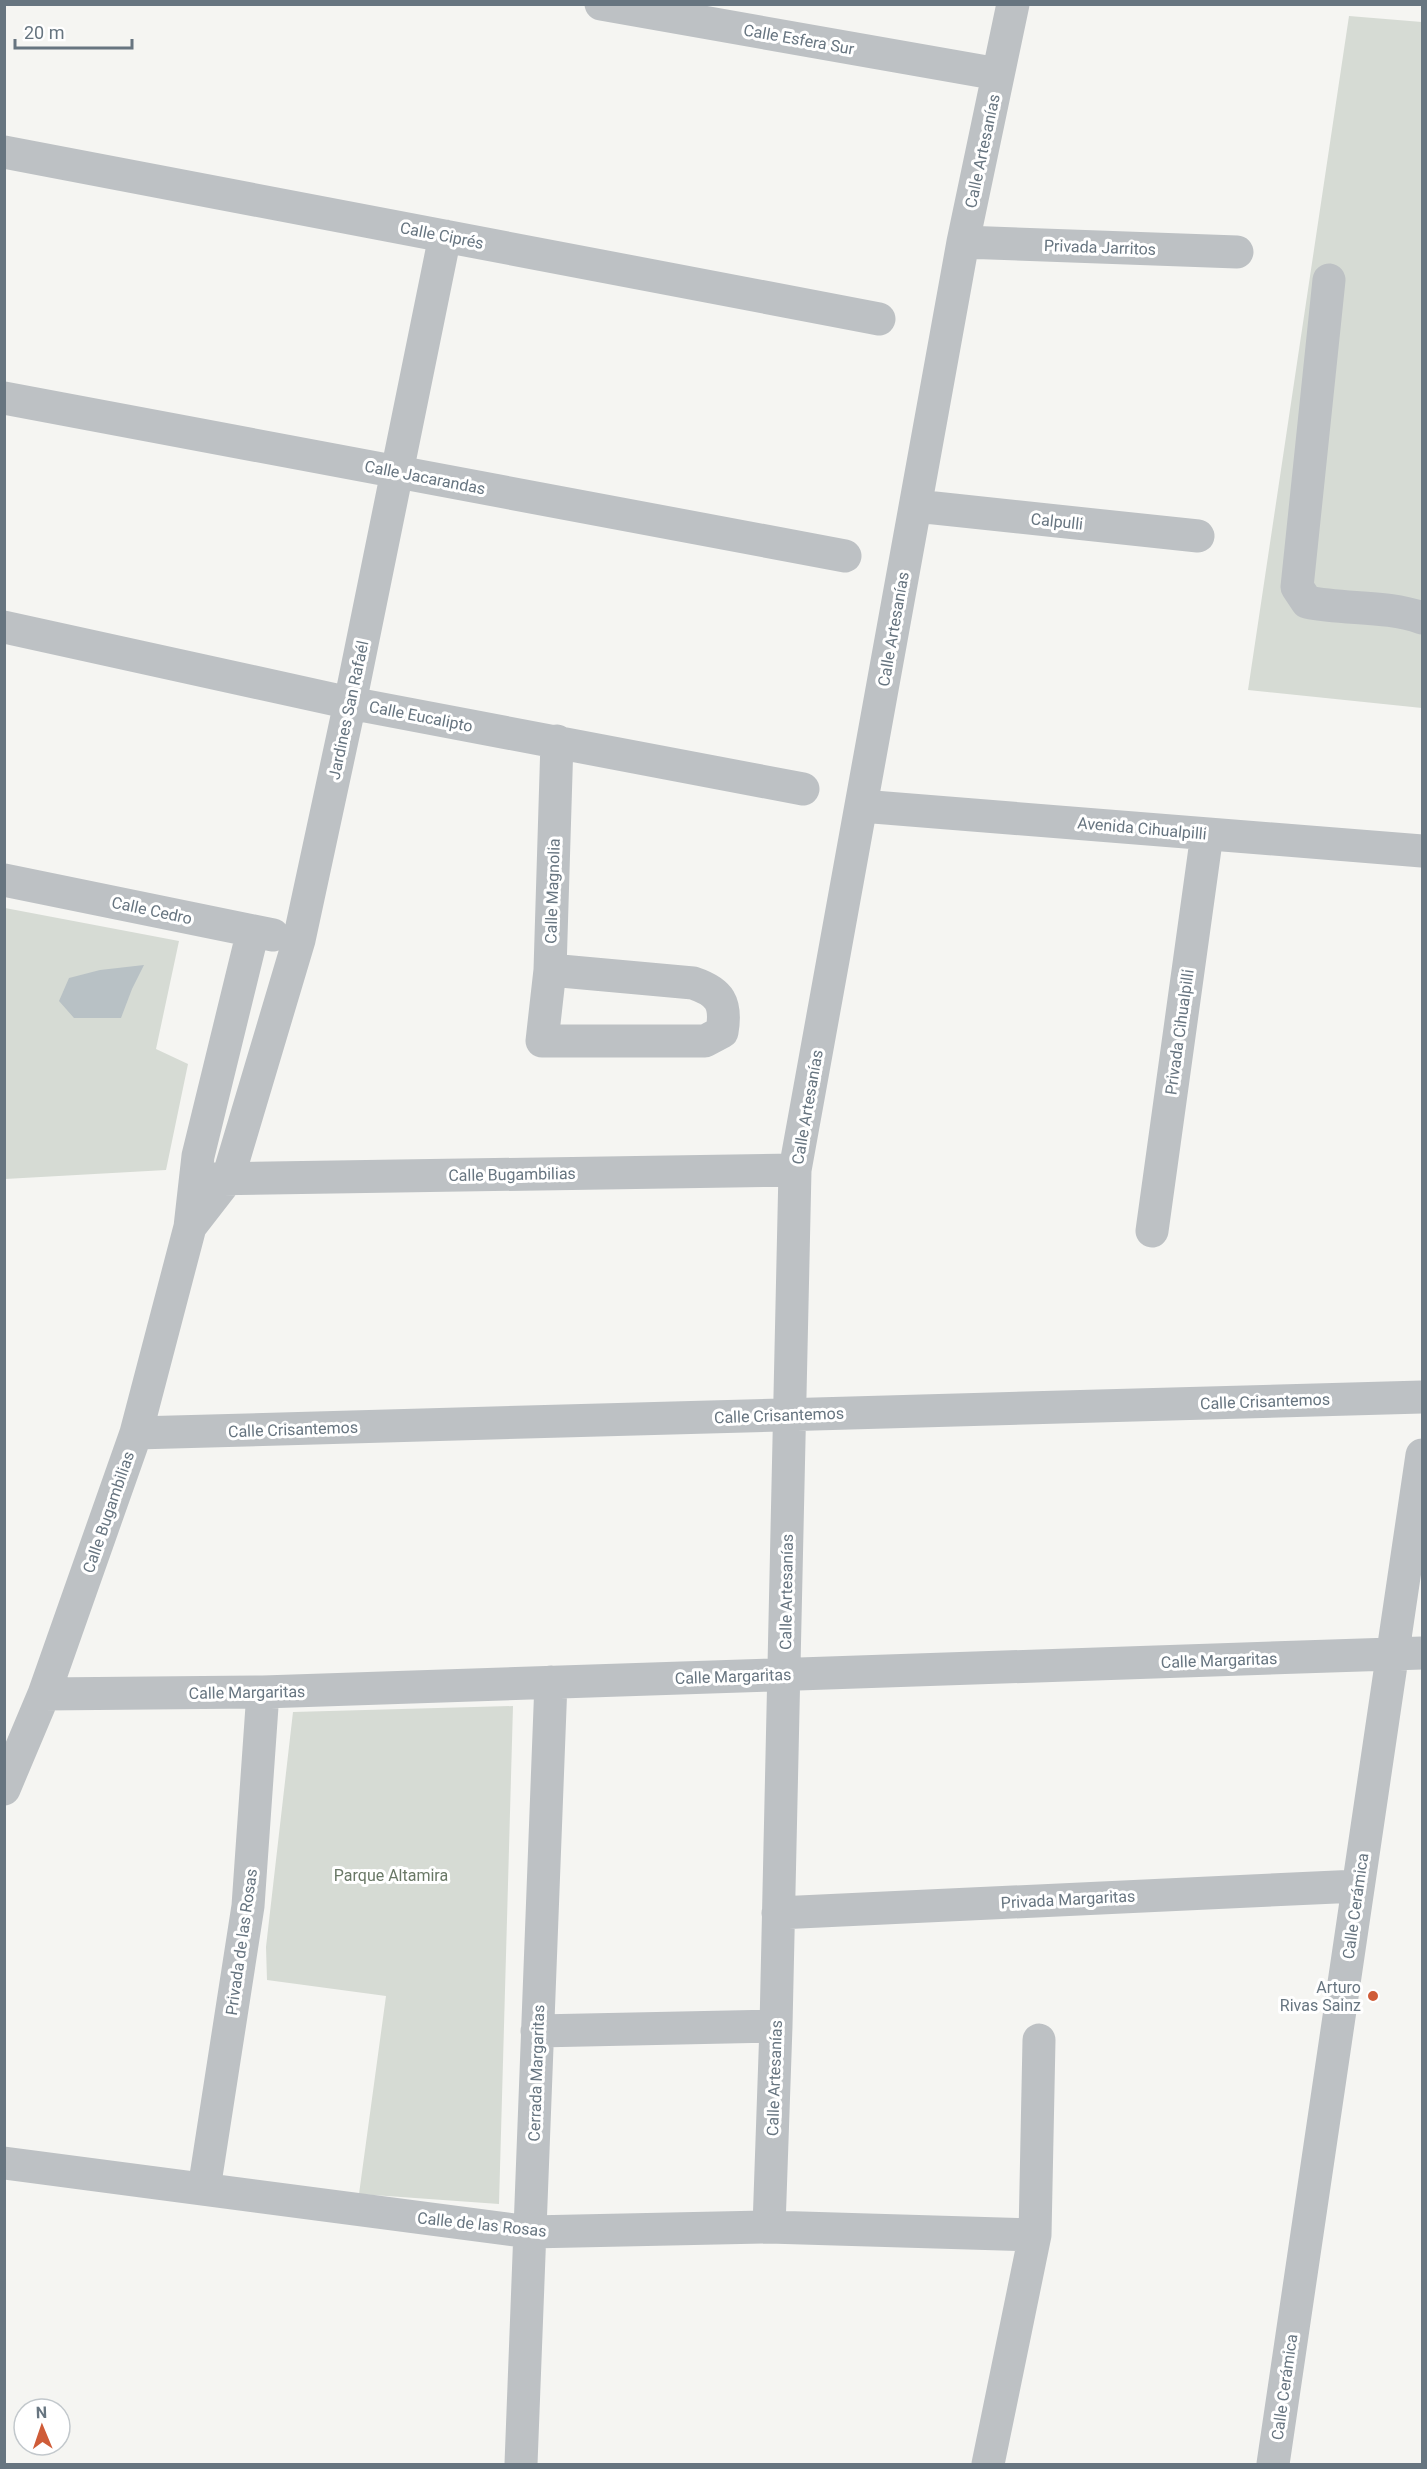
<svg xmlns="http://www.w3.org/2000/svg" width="1427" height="2469" viewBox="0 0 1427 2469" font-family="Roboto,sans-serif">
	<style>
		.green { fill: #d6dbd4 }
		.water { fill: #b8c1c5 }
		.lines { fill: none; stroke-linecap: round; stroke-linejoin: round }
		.minor { stroke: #bdc1c4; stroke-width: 33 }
		.poi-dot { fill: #cf5c38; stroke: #fff; stroke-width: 2 }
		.labels { text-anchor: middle; stroke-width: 6; stroke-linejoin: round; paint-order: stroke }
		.street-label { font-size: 16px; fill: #677580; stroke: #fff }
		.park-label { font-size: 16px; fill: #697866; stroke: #fff }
		.poi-label { font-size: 16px; fill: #677580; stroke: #fff; text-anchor: end }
	</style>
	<rect width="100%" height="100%" fill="#f5f5f2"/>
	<path class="green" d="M 1349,16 L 1422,22 L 1422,708 L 1248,690 Z
		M 5,908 L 179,941 L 156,1049 L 188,1064 L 166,1170 L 5,1179 Z
		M 513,1706 L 499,2204 L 359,2194 L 386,1996 L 267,1980 L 266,1947 L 293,1712 Z"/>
	<path class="water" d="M 144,965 L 132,989 L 121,1018 L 74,1018 L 59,1001 L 69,978 L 100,970 Z"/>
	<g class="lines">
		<path class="minor" d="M 601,4 L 998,74
			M 4,152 L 879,319
			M 963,242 L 1237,252
			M 1329,280 L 1297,587 L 1307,602 C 1345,610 1386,605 1422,618
			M 4,398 L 845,556
			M 916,506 L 1198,536
			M 4,627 L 350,703 L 803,789
			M 861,806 L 1422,851
			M 4,880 L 273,935
			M 550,970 L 693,983 C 720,992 727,1003 722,1032 L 705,1041 L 542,1041 L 550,970 L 557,741
			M 207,1179 L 795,1170
			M 190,1227 L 228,1178 L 299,940 L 350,703 L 445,236
			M 1152,1231 L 1207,834
			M 136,1433 L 1422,1397
			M 44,1694 L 263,1692 L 1422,1653
			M 4,1789 L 44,1694 L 136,1433 L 190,1227 L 198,1156 L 253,931
			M 778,1913 L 1358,1886
			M 537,2031 L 776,2026
			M 4,2163 L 530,2232 L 769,2227 L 1035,2235
			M 204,2189 L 248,1906 L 263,1692
			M 769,2227 L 776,2026 L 795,1170 L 963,242 L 1013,4
			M 521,2464 L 551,1682
			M 988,2464 L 1035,2235 L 1039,2040
			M 1273,2464 L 1422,1455"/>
	</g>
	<circle class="poi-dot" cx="1373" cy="1996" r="6"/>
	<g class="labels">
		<g class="street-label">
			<text transform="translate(799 39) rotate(10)" y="6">Calle Esfera Sur</text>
			<text transform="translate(982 151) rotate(-78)" y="6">Calle Artesanías</text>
			<text transform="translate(442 235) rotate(11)" y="6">Calle Ciprés</text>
			<text transform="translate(1100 247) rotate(2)" y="6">Privada Jarritos</text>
			<text transform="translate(425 477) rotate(11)" y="6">Calle Jacarandas</text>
			<text transform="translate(1057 521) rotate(6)" y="6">Calpulli</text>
			<text transform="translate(893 629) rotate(-80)" y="6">Calle Artesanías</text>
			<text transform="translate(348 710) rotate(-78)" y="6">Jardines San Rafaél</text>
			<text transform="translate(421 716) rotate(11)" y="6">Calle Eucalipto</text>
			<text transform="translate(1142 828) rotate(5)" y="6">Avenida Cihualpilli</text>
			<text transform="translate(552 891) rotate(-88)" y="6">Calle Magnolia</text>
			<text transform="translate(152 910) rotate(12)" y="6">Calle Cedro</text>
			<text transform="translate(1179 1032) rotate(-82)" y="6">Privada Cihualpilli</text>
			<text transform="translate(807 1107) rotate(-80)" y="6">Calle Artesanías</text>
			<text transform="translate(512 1174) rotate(-1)" y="6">Calle Bugambilias</text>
			<text transform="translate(1265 1401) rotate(-2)" y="6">Calle Crisantemos</text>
			<text transform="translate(779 1415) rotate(-2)" y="6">Calle Crisantemos</text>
			<text transform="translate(293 1429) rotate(-2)" y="6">Calle Crisantemos</text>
			<text transform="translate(108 1512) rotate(-71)" y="6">Calle Bugambilias</text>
			<text transform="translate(786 1592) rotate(-89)" y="6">Calle Artesanías</text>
			<text transform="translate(1219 1660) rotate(-2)" y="6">Calle Margaritas</text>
			<text transform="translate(733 1676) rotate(-2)" y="6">Calle Margaritas</text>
			<text transform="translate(247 1692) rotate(-1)" y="6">Calle Margaritas</text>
			<text transform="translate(1068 1899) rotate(-3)" y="6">Privada Margaritas</text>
			<text transform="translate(1355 1906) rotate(-82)" y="6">Calle Cerámica</text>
			<text transform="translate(241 1942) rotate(-82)" y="6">Privada de las Rosas</text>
			<text transform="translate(536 2073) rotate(-88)" y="6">Cerrada Margaritas</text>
			<text transform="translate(774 2078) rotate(-88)" y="6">Calle Artesanías</text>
			<text transform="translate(482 2224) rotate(6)" y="6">Calle de las Rosas</text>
			<text transform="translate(1284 2387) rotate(-82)" y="6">Calle Cerámica</text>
		</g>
		<g class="park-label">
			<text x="391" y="1881">Parque Altamira</text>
		</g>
		<g class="poi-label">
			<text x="1361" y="1993">Arturo<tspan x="1361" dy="18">Rivas Sainz</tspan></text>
		</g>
	</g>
	<rect width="1427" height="2469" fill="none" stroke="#677580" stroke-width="12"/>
	<g transform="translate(42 2427) rotate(358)"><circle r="28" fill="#ffffff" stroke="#c2c8cc" stroke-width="1.5"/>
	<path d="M0-4.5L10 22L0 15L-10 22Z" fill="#cf5c38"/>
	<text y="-9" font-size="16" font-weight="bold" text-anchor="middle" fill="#677580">N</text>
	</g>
	<path d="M15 39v9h117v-9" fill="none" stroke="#677580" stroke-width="3"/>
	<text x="24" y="39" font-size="18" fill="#677580" stroke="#ffffff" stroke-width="4.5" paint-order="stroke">20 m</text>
</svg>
